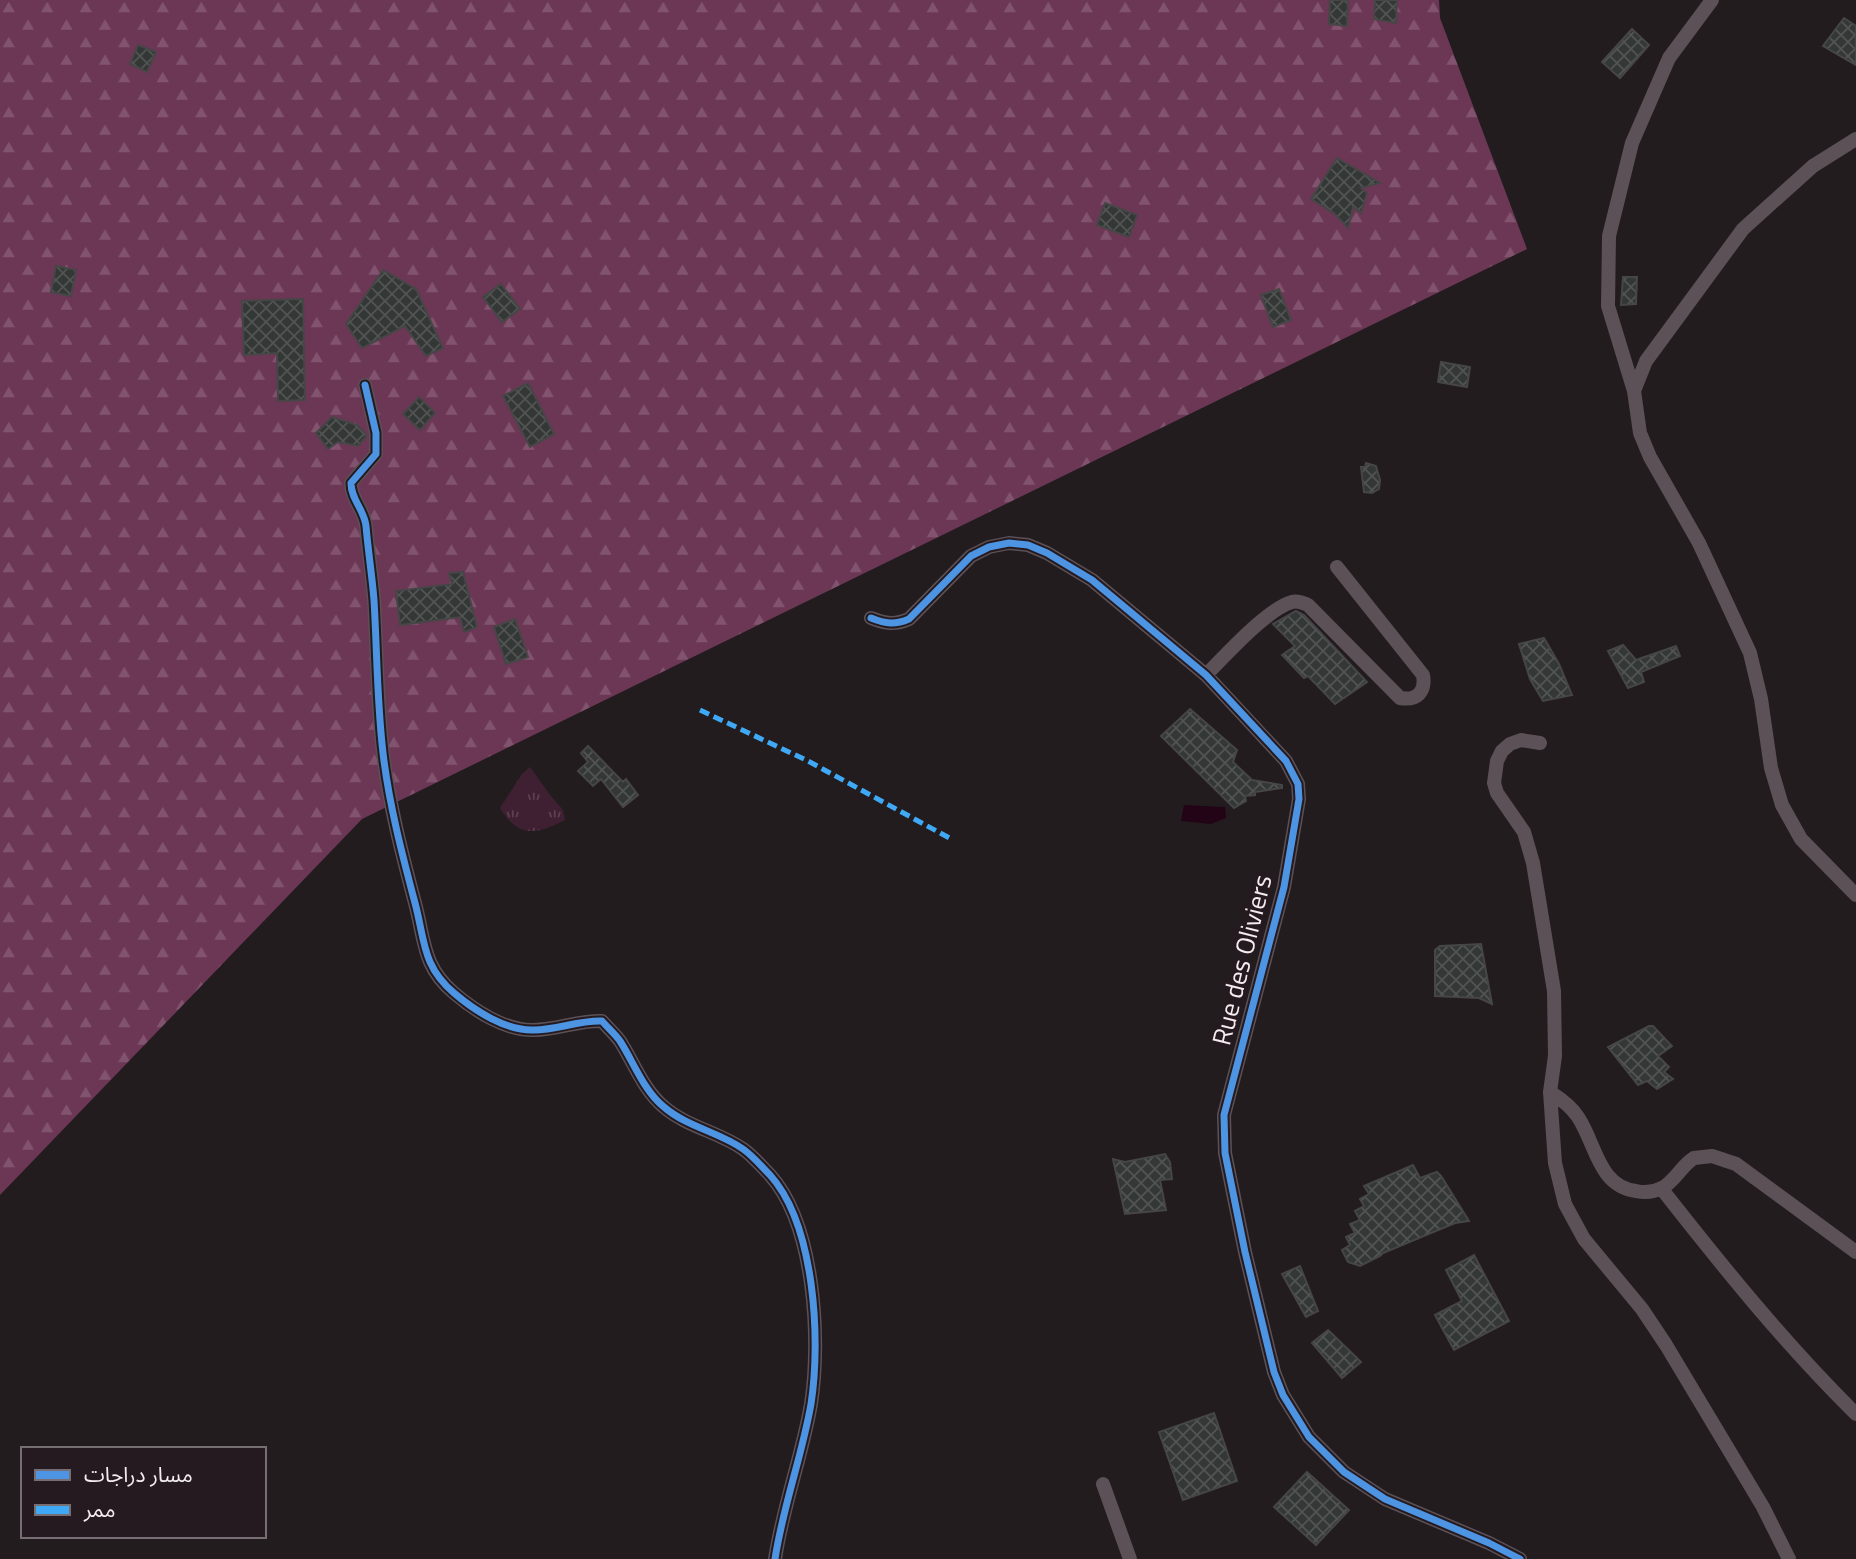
<svg xmlns="http://www.w3.org/2000/svg" width="1856" height="1559" viewBox="0 0 1856 1559" font-family="'Titillium Web','Noto Sans Arabic',sans-serif">
	<style>
		.grass { fill: url(#grass-tufts) }
		.forest { fill: url(#forest-firs) }
		.water { fill: #230316 }
		.building { fill: url(#building-cross-hatch); stroke: #464646; stroke-width: 2 }
		.lines { fill: none; stroke-linecap: round; stroke-linejoin: round }
		.street { stroke: #5b5156; stroke-width: 14 }
		.quiet { stroke: #3fa9f5; stroke-width: 5; stroke-dasharray: 10 5; stroke-linecap: butt }
		.cycleway-casing { stroke: #241a1f; stroke-width: 11 }
		.cycleway { stroke: #4d94e3; stroke-width: 7 }
		.labels { text-anchor: middle; stroke-width: 7; stroke-linejoin: round; paint-order: stroke }
		.street-label { font-size: 26px; fill: #f4edf0; stroke: #241a1f }
	</style>
	<defs>
		<pattern id="grass-tufts" width="24" height="20" patternUnits="userSpaceOnUse" patternTransform="scale(1.75)"><rect width="24" height="20" fill="#3f2032"/><path d="M3 7l-1-3M5 7V3M7 7l1-3M15 17l-1-3M17 17v-4M19 17l1-3" fill="none" stroke="#5b4150"/></pattern>
		<pattern id="forest-firs" width="22" height="20" patternUnits="userSpaceOnUse" patternTransform="scale(1.75)"><rect width="22" height="20" fill="#6c3655"/><path d="M5 1l3.5 6h-7zM16 11l3.5 6h-7z" fill="#82536e"/></pattern>
		<pattern id="building-cross-hatch" width="8" height="8" patternUnits="userSpaceOnUse" patternTransform="scale(1.75)"><rect width="8" height="8" fill="#333735"/><path d="M0 0l8 8M0 8l8-8" fill="none" stroke="#515453"/></pattern>
	</defs>
	<rect width="100%" height="100%" fill="#221c1f"/>
	<path class="grass" d="M 530,767 L 550,795 L 563,810 L 565,820 C 537,834 519,839 500,808 L 522,774 Z"/>
	<path class="forest" d="M 0,0 L 1439,0 L 1440,18 L 1527,249 L 362,819 L 0,1195 Z"/>
	<path class="water" d="M 1184,805 L 1225,807 L 1226,818 L 1211,824 L 1181,821 Z"/>
	<path class="building" d="M 1330,0 L 1348,0 L 1347,26 L 1329,24 Z
		M 1375,0 L 1397,0 L 1396,23 L 1374,19 Z
		M 1844,18 L 1856,26 L 1856,65 L 1823,46 Z
		M 1632,29 L 1649,45 L 1620,78 L 1602,62 Z
		M 138,45 L 156,52 L 147,72 L 130,64 Z
		M 1337,158 L 1380,183 L 1361,188 L 1367,193 L 1361,213 L 1353,207 L 1348,228 L 1335,214 L 1311,199 Z
		M 1105,203 L 1137,215 L 1129,237 L 1097,225 Z
		M 56,266 L 76,270 L 71,296 L 51,292 Z
		M 383,270 L 416,289 L 443,348 L 426,356 L 405,326 L 362,348 L 346,324 Z
		M 1623,277 L 1637,277 L 1636,304 L 1621,305 Z
		M 501,284 L 520,309 L 502,322 L 483,297 Z
		M 1279,289 L 1291,320 L 1273,327 L 1261,295 Z
		M 303,299 L 305,400 L 278,401 L 277,353 L 244,355 L 242,301 Z
		M 1441,362 L 1470,367 L 1467,387 L 1438,382 Z
		M 528,383 L 554,434 L 530,447 L 503,396 Z
		M 419,397 L 435,413 L 420,430 L 403,414 Z
		M 332,417 L 357,425 L 366,434 L 366,437 L 358,446 L 338,442 L 328,449 L 316,433 Z
		M 1366,463 L 1376,466 L 1380,480 L 1379,489 L 1372,493 L 1364,492 L 1361,467 L 1365,467 Z
		M 463,572 L 477,627 L 464,632 L 460,617 L 400,625 L 396,591 L 452,584 L 449,573 Z
		M 1296,611 L 1304,615 L 1367,682 L 1335,704 L 1308,676 L 1304,678 L 1282,655 L 1295,646 L 1273,624 Z
		M 515,619 L 528,657 L 506,664 L 494,627 Z
		M 1544,638 L 1559,664 L 1572,695 L 1543,701 L 1530,679 L 1519,644 Z
		M 1623,645 L 1636,660 L 1676,646 L 1680,656 L 1641,672 L 1644,682 L 1628,688 L 1608,651 Z
		M 1190,709 L 1237,750 L 1233,762 L 1252,780 L 1282,785 L 1282,788 L 1255,792 L 1255,795 L 1245,796 L 1246,801 L 1234,808 L 1161,736 Z
		M 588,746 L 623,782 L 626,779 L 638,795 L 623,807 L 601,779 L 593,786 L 578,771 L 588,762 L 581,753 Z
		M 1481,944 L 1492,1004 L 1479,998 L 1435,996 L 1435,950 L 1440,946 Z
		M 1649,1026 L 1653,1026 L 1672,1046 L 1658,1056 L 1669,1067 L 1664,1072 L 1673,1079 L 1657,1089 L 1647,1081 L 1638,1085 L 1608,1047 Z
		M 1165,1154 L 1170,1162 L 1172,1179 L 1160,1180 L 1166,1210 L 1125,1214 L 1113,1159 L 1125,1162 Z
		M 1413,1165 L 1420,1178 L 1437,1172 L 1441,1176 L 1469,1221 L 1455,1223 L 1383,1253 L 1380,1256 L 1360,1266 L 1348,1262 L 1342,1250 L 1350,1245 L 1346,1237 L 1355,1233 L 1350,1224 L 1360,1220 L 1355,1211 L 1364,1206 L 1360,1199 L 1369,1194 L 1364,1186 Z
		M 1474,1255 L 1509,1321 L 1454,1350 L 1435,1315 L 1462,1301 L 1446,1270 Z
		M 1300,1266 L 1318,1311 L 1306,1317 L 1282,1274 Z
		M 1328,1330 L 1361,1362 L 1342,1378 L 1312,1343 Z
		M 1214,1413 L 1237,1481 L 1183,1500 L 1159,1432 Z
		M 1307,1472 L 1349,1510 L 1316,1545 L 1274,1507 Z"/>
	<g class="lines">
		<path class="street" d="M 1856,139 L 1813,166 L 1743,229 L 1646,361 L 1634,391 L 1640,433 L 1650,457 L 1699,543 L 1750,653 L 1761,699 L 1771,768 L 1782,805 L 1801,839 L 1856,895
			M 365,385 L 376,433 L 376,454 L 351,483 C 351,500 364,509 366,526 C 368,550 372,575 374,600 C 377,651 377,702 383,753 C 389,804 402,854 415,903 C 425,940 422,966 454,993 C 475,1011 506,1031 534,1030 C 557,1030 579,1020 602,1021 C 608,1028 615,1034 620,1041 C 634,1063 644,1091 664,1107 C 687,1127 719,1132 743,1149 C 753,1156 762,1167 770,1175 C 815,1225 821,1340 811,1404 C 802,1456 783,1506 775,1559
			M 1634,391 L 1608,306 L 1609,236 L 1632,143 L 1669,58 L 1712,0
			M 871,618 C 886,624 895,625 909,619 L 971,556 L 989,547 L 1009,543 L 1028,545 L 1047,553 L 1092,580 L 1206,675 L 1286,761 L 1298,784 L 1299,799 L 1284,887 L 1224,1115 L 1225,1153 L 1245,1252 L 1274,1372 L 1283,1395 L 1309,1437 L 1344,1472 L 1385,1499 L 1489,1543 L 1520,1559
			M 1206,675 C 1225,656 1267,609 1292,602 C 1298,600 1303,603 1308,605 L 1400,698 C 1417,701 1426,692 1423,675 L 1337,567
			M 1540,743 L 1521,740 L 1510,744 L 1502,751 L 1497,761 L 1494,783 L 1497,793 L 1524,832 L 1533,863 L 1554,991 L 1555,1056 L 1550,1092 L 1555,1163 L 1565,1204 L 1584,1239 L 1642,1309 L 1666,1345 L 1763,1507 L 1789,1559
			M 1550,1092 C 1561,1099 1571,1106 1578,1117 C 1596,1144 1598,1186 1636,1191 C 1645,1193 1654,1192 1662,1188 C 1676,1180 1681,1166 1694,1158 L 1712,1156 L 1736,1164 L 1856,1252
			M 1661,1188 C 1723,1267 1785,1344 1856,1414
			M 1103,1484 L 1130,1559"/>
		<path class="quiet" d="M 700,710 L 808,761 L 953,840"/>
		<g class="cycleway-casing">
			<path id="cycleway" d="M 365,385 L 376,433 L 376,454 L 351,483 C 351,500 364,509 366,526 C 368,550 372,575 374,600 C 377,651 377,702 383,753 C 389,804 402,854 415,903 C 425,940 422,966 454,993 C 475,1011 506,1031 534,1030 C 557,1030 579,1020 602,1021 C 608,1028 615,1034 620,1041 C 634,1063 644,1091 664,1107 C 687,1127 719,1132 743,1149 C 753,1156 762,1167 770,1175 C 815,1225 821,1340 811,1404 C 802,1456 783,1506 775,1559
				M 871,618 C 886,624 895,625 909,619 L 971,556 L 989,547 L 1009,543 L 1028,545 L 1047,553 L 1092,580 L 1206,675 L 1286,761 L 1298,784 L 1299,799 L 1284,887 L 1224,1115 L 1225,1153 L 1245,1252 L 1274,1372 L 1283,1395 L 1309,1437 L 1344,1472 L 1385,1499 L 1489,1543 L 1520,1559"/>
		</g>
		<use href="#cycleway" class="cycleway"/>
	</g>
	<g class="labels">
		<g class="street-label">
			<text transform="translate(1242 960) rotate(-76)" y="9">Rue des Oliviers</text>
		</g>
	</g>
	<rect x="21" y="1447" width="245" height="91" fill="#241a1f" stroke="#776e73" stroke-width="2"/>
	<rect x="35" y="1470" width="35" height="10" fill="#4d94e3" stroke="#776e73" stroke-width="2"/>
	<text x="84" y="1482" font-size="21" fill="#f4edf0">مسار دراجات</text>
	<rect x="35" y="1505" width="35" height="10" fill="#3fa9f5" stroke="#776e73" stroke-width="2"/>
	<text x="84" y="1517" font-size="21" fill="#f4edf0">ممر</text>
</svg>
